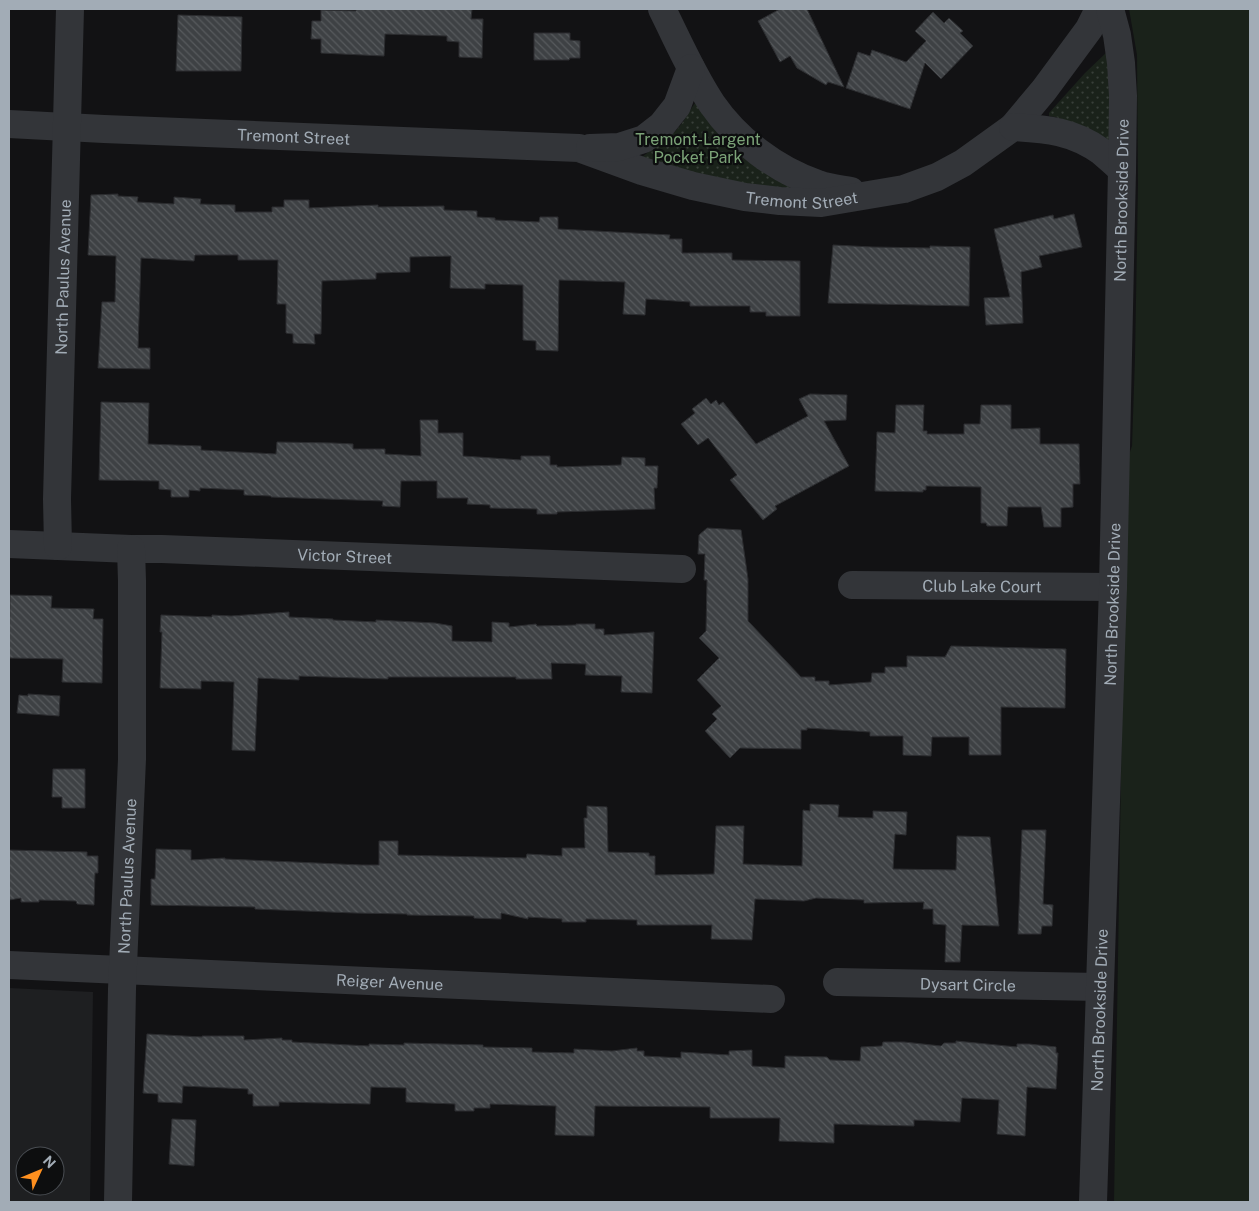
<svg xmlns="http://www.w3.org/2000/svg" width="1259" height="1211" viewBox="0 0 1259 1211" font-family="'Public Sans',sans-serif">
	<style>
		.built { fill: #1e1f21; fill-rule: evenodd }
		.grass { fill: #1a221a }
		.park { fill: url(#park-dots) }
		.building { fill: url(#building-back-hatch); stroke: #2c2d30 }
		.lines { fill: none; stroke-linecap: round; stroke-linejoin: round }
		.minor { stroke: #333539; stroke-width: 28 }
		.labels { text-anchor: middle; stroke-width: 4.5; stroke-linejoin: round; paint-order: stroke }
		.street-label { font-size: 16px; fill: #a2acb6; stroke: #0d0e0f }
		.park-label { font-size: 16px; fill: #7ca378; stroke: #0d0e0f }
	</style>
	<defs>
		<pattern id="park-dots" width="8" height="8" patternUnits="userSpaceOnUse" patternTransform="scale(1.25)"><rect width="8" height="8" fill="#1a221a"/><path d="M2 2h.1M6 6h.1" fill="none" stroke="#383f39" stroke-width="1.8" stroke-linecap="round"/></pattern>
		<pattern id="building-back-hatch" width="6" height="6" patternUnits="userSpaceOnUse" patternTransform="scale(1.25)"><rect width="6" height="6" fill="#3e4144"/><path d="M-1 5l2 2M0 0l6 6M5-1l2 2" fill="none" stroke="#575a5d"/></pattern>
	</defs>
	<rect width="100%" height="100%" fill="#121214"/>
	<path class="built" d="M 9,988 L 93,992 L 90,1202 L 9,1202 ZM 25,1156 L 55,1156 L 55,1186 L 25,1186 Z"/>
	<path class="grass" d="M 1129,9 L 1250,9 L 1250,1202 L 1114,1202 L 1125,530 L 1127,461 L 1132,446 L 1135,357 L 1138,184 L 1137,55 Z"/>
	<path class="park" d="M 1107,52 L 1113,52 L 1110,144 C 1091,133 1071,119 1049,116 L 1049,113 L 1085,73 Z
		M 695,103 L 720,131 L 770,175 L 791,188 L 787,189 L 733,184 L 641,158 C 654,147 669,140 679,127 C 685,120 689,111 695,103 Z"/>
	<path class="building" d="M 356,9 L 472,9 L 471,19 L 483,19 L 482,58 L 459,57 L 459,42 L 447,41 L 447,36 L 385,34 L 384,56 L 321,53 L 321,39 L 311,39 L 312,21 L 321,21 L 321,10 L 356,11 Z
		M 780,9 L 807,9 L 844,87 L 828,82 L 826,85 L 797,68 L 790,56 L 780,62 L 758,21 Z
		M 933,12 L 944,23 L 949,18 L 963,31 L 960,33 L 973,46 L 941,79 L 925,63 L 910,109 L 846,88 L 858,52 L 870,56 L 872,50 L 906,62 L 926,41 L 915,31 Z
		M 178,15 L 242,17 L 241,71 L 176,71 Z
		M 534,33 L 570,33 L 570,40 L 580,41 L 580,58 L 570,58 L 569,60 L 534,60 Z
		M 118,194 L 118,196 L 138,197 L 137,202 L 174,204 L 174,197 L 201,199 L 200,204 L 235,205 L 235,212 L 272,212 L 272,207 L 284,207 L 284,200 L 309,200 L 309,208 L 378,205 L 378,207 L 444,206 L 444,210 L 477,211 L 477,217 L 495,218 L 495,220 L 539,222 L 540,217 L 558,217 L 558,229 L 670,235 L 669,239 L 682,239 L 682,253 L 732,253 L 732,260 L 800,261 L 800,316 L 766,316 L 766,312 L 750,312 L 750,306 L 690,306 L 690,302 L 646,299 L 645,315 L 623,314 L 625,282 L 559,280 L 558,351 L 536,350 L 536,341 L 523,340 L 523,285 L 485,284 L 485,289 L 450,288 L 451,256 L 410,257 L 410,272 L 376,273 L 376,279 L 322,281 L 321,334 L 314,334 L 315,344 L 293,343 L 293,334 L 286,333 L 286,304 L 277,304 L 278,260 L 238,260 L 238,255 L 195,255 L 194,261 L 141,258 L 138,348 L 150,348 L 150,369 L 98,368 L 102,302 L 115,302 L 116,256 L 88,255 L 91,195 Z
		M 1074,214 L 1082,247 L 1039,256 L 1042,267 L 1021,272 L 1023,323 L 986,325 L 984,298 L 1010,297 L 994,229 L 1053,215 L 1054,219 Z
		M 833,245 L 872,247 L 930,248 L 930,246 L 970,247 L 969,306 L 828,303 Z
		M 810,394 L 847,395 L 846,420 L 824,421 L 849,466 L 775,506 L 777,509 L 763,520 L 730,480 L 737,475 L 708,438 L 698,445 L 681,424 L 695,413 L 692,409 L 706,398 L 711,404 L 716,400 L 719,405 L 723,402 L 756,444 L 808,416 L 799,399 Z
		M 101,402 L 149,403 L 148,444 L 201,446 L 201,450 L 276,454 L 277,442 L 333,443 L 353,444 L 353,449 L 385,449 L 385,454 L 421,456 L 420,420 L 438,420 L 438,433 L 463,433 L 463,456 L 521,460 L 521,456 L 550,456 L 550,465 L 557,465 L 557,467 L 621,465 L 622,457 L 645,458 L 645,466 L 658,466 L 657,488 L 654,488 L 655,509 L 557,512 L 557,514 L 537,514 L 537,509 L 490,508 L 490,505 L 467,504 L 468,498 L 437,498 L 437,481 L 401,481 L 400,507 L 382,506 L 383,501 L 271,497 L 271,496 L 244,495 L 244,490 L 200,488 L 200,491 L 189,490 L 189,497 L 171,497 L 171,490 L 159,489 L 159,481 L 99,480 Z
		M 896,405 L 924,405 L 923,431 L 927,431 L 927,434 L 964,434 L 964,424 L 980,424 L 981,405 L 1011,405 L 1011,429 L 1040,428 L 1040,444 L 1079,444 L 1080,484 L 1073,484 L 1073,507 L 1061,508 L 1061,527 L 1044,527 L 1041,507 L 1008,507 L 1007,526 L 987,526 L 986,523 L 981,523 L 981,487 L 926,486 L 926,490 L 923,490 L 923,492 L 875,491 L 877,432 L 895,433 Z
		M 707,528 L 741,530 L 748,579 L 748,621 L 801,677 L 815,677 L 815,681 L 829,681 L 829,685 L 871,682 L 872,673 L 885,673 L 885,667 L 907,667 L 907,656 L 945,657 L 951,646 L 1066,649 L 1065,708 L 1001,707 L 1001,755 L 969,755 L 969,737 L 932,737 L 931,756 L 903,755 L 903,736 L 870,736 L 870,732 L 807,728 L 807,730 L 801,730 L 801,749 L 740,748 L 730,758 L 705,731 L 717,719 L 712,714 L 721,706 L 697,680 L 719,658 L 699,638 L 706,631 L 707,580 L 704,580 L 705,554 L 698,554 L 699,535 Z
		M 10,595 L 52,596 L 51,608 L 94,609 L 93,619 L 103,619 L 102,683 L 62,682 L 63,659 L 9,658 Z
		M 289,612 L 289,617 L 333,619 L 333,620 L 376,622 L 376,620 L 435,623 L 452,626 L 452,641 L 492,642 L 492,622 L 509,623 L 509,627 L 536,624 L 537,626 L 576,625 L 576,624 L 595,624 L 595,629 L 604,629 L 604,635 L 654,632 L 652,693 L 621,692 L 622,676 L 585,675 L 586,664 L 551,663 L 552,679 L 516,679 L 516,677 L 388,677 L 388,679 L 299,676 L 299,680 L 258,678 L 255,751 L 232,750 L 234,682 L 201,681 L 201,689 L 160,688 L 162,632 L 160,632 L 161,615 L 212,617 L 212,615 L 231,616 Z
		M 28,694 L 60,696 L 59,716 L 17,713 L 19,695 L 28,696 Z
		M 53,769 L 85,769 L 85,808 L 62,808 L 62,797 L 52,797 Z
		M 810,804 L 839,805 L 838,817 L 873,818 L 873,811 L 907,812 L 906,835 L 895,834 L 893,869 L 956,870 L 957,836 L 990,837 L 999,926 L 962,925 L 960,962 L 945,962 L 946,925 L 933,924 L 933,909 L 923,909 L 924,902 L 864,903 L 864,900 L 816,898 L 804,901 L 755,899 L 752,940 L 711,939 L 712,925 L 637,925 L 637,920 L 586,919 L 586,922 L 562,922 L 562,919 L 528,917 L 528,919 L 501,913 L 501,919 L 474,918 L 474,916 L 407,915 L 407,914 L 355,913 L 255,909 L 255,907 L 151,905 L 151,879 L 155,879 L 156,849 L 191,850 L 191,860 L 225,858 L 225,859 L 362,865 L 379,865 L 379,841 L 398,841 L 398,855 L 526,858 L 527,854 L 562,856 L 562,848 L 585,848 L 584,818 L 587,818 L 587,806 L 607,807 L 608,852 L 649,853 L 649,856 L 655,856 L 655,875 L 714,874 L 716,826 L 744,826 L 743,864 L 802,866 L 803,810 L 810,811 Z
		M 1022,830 L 1046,830 L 1043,904 L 1053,905 L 1052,926 L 1042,926 L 1041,934 L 1018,934 Z
		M 9,850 L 87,852 L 87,856 L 98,856 L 98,873 L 95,873 L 94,905 L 77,904 L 76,901 L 39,900 L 39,902 L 21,902 L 21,898 L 9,900 Z
		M 147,1034 L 202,1037 L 202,1036 L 244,1036 L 244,1040 L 282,1038 L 282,1040 L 292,1040 L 292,1042 L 369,1046 L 369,1044 L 404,1045 L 404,1043 L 483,1045 L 483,1047 L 532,1048 L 532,1052 L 574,1053 L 574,1049 L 612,1051 L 637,1048 L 637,1051 L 644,1051 L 644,1056 L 681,1058 L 681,1052 L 729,1055 L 729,1051 L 752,1050 L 752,1066 L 785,1068 L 785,1056 L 827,1057 L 830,1060 L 860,1061 L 861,1047 L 882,1046 L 883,1042 L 904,1042 L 941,1046 L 944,1043 L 956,1043 L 956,1041 L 1017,1047 L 1017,1044 L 1029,1044 L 1056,1047 L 1056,1053 L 1058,1053 L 1056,1089 L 1027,1087 L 1025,1136 L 997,1134 L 999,1100 L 962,1098 L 960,1122 L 914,1120 L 914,1126 L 834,1124 L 834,1143 L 779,1141 L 780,1118 L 710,1118 L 710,1107 L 595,1106 L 594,1136 L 555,1135 L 556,1106 L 490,1104 L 490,1108 L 474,1108 L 474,1111 L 455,1111 L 455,1104 L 406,1102 L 406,1088 L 371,1087 L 370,1104 L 279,1102 L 279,1106 L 253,1106 L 253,1094 L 248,1094 L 248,1089 L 183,1086 L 182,1103 L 158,1102 L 158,1094 L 143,1093 Z
		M 172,1119 L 196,1120 L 194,1166 L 169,1164 Z"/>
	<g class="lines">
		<g class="minor">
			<path d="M 662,9 C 678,41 692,74 712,104 C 737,140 776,170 818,184 C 828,188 840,189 851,191"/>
			<path id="s1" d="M 9,124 L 104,129 L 579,148 L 642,171 L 693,186 L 745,197 L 780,201 L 821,203 L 904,189 L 937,177 L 963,163 L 1013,127 L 1044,90 L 1089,29 L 1099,9"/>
			<path d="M 1013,127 C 1047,129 1073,131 1102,152 C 1109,158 1116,164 1122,170"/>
			<path d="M 590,148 L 619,147 L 644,139 L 662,125 L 677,106 L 691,68"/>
			<path id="s2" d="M 9,544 L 131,549 L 162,549 L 682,569"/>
			<path id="s3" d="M 58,546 L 57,499 L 70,9"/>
			<path id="s4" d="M 852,585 L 1113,587"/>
			<path id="s5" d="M 9,965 L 771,999"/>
			<path id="s6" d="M 837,982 L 1100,987"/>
			<path id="s7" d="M 118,1202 L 122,989 L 132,759 L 132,581 L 131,549"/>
			<path id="s8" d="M 1093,1202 L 1113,587 L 1122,170 L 1123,96 L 1121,63 L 1117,35 L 1110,9"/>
		</g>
	</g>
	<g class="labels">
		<g class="street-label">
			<text dy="6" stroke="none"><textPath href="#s1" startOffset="285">Tremont Street</textPath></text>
			<text dy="6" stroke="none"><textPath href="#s1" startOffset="801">Tremont Street</textPath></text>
			<text dy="6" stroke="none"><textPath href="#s8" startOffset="1002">North Brookside Drive</textPath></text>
			<text dy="6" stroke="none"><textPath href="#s3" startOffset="269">North Paulus Avenue</textPath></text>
			<text dy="6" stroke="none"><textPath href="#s2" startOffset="336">Victor Street</textPath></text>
			<text dy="6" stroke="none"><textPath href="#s4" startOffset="130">Club Lake Court</textPath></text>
			<text dy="6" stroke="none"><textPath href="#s8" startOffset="598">North Brookside Drive</textPath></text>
			<text dy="6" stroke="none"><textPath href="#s7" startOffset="326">North Paulus Avenue</textPath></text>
			<text dy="6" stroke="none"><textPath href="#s5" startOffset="381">Reiger Avenue</textPath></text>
			<text dy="6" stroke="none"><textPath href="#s6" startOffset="131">Dysart Circle</textPath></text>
			<text dy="6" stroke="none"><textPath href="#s8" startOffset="192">North Brookside Drive</textPath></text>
		</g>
		<g class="park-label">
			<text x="698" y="145">Tremont-Largent<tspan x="698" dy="18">Pocket Park</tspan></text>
		</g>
	</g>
	<rect width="1259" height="1211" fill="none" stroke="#a2acb6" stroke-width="20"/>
	<g transform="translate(40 1171) rotate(46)"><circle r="24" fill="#0d0e0f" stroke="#494d52"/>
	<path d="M0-4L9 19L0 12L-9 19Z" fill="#ff901f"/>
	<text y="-8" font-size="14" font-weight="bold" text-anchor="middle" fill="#a2acb6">N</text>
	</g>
</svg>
